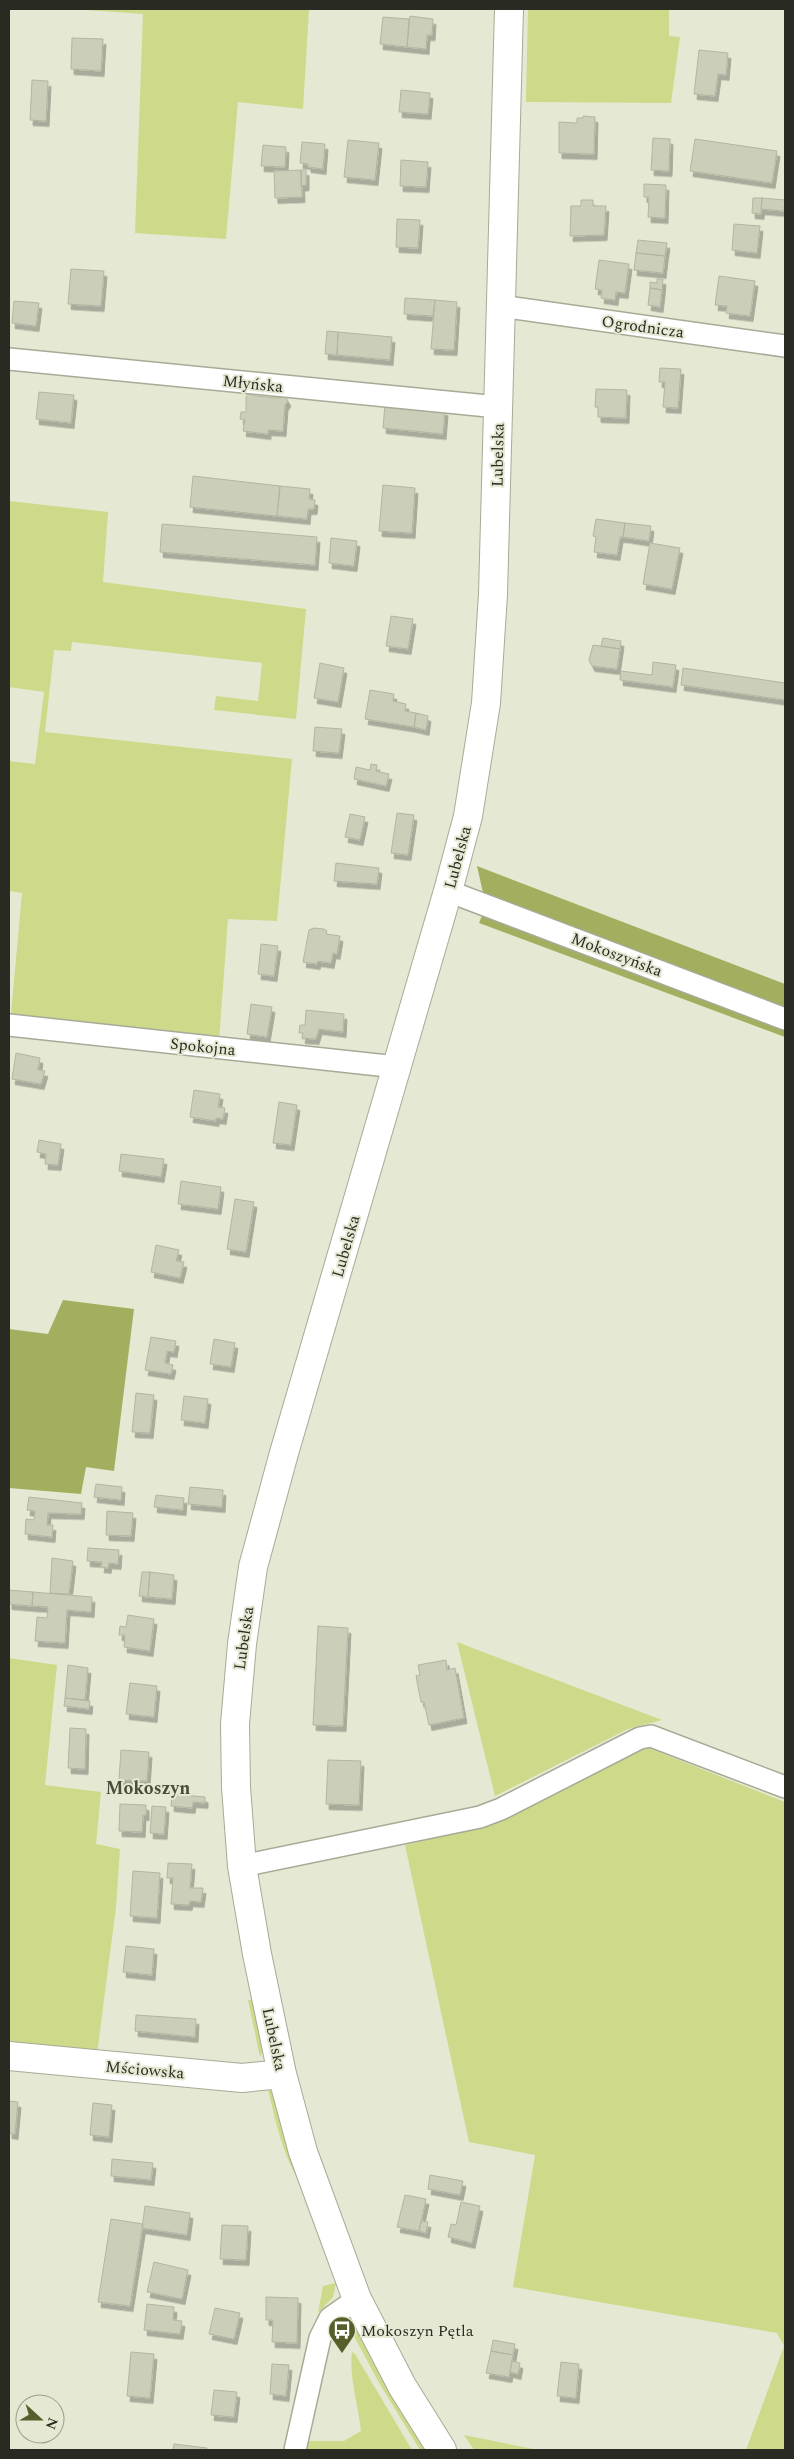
<svg xmlns="http://www.w3.org/2000/svg" width="794" height="2459" viewBox="0 0 794 2459" font-family="Spectral,serif">
	<style>
		.green { fill: #ced98a }
		.forest { fill: #a3ae5e }
		.building { fill: #cbcfba; stroke: #b2b6a1; filter: url(#shadow) }
		.lines { fill: none; stroke-linecap: round; stroke-linejoin: round }
		.street-casing { stroke: #a7aa96; stroke-width: 24 }
		.secondary-casing { stroke: #a7aa96; stroke-width: 30 }
		.street { stroke: #fff; stroke-width: 21 }
		.secondary { stroke: #fff; stroke-width: 28 }
		.labels { text-anchor: middle; stroke-width: 4; stroke-linejoin: round; paint-order: stroke }
		.street-label { font-size: 16px; fill: #292b22; stroke: #e5e9d3 }
		.poi-label { font-size: 16px; fill: #292b22; stroke: #e5e9d3; text-anchor: start }
		.neighbourhood-label { font-size: 18px; font-weight: bold; fill: #4a4d3b; stroke: #e5e9d3 }
	</style>
	<defs>
		<filter id="shadow"><feDropShadow dx="3" dy="5.5" stdDeviation="0" flood-color="#0004"/></filter>
	</defs>
	<rect width="100%" height="100%" fill="#e5e9d3"/>
	<path class="green" d="M 72,9 L 309,9 L 303,109 L 238,102 L 226,239 L 135,233 L 143,14 Z
		M 528,9 L 669,9 L 669,36 L 680,37 L 671,103 L 526,102 Z
		M 9,501 L 108,512 L 103,582 L 306,609 L 296,719 L 214,710 L 216,696 L 258,701 L 262,663 L 72,642 L 71,651 L 54,650 L 45,732 L 292,759 L 277,921 L 228,919 L 219,1041 L 11,1014 L 22,893 L 9,891 L 9,761 L 35,764 L 44,692 L 9,687 Z
		M 457,1642 L 662,1720 L 628,1729 L 495,1796 Z
		M 9,1658 L 57,1665 L 45,1785 L 101,1792 L 96,1844 L 120,1849 L 116,1907 L 97,2054 L 9,2047 Z
		M 646,1747 L 785,1802 L 785,2450 L 746,2450 L 784,2346 L 777,2333 L 513,2287 L 535,2155 L 469,2142 L 405,1845 L 494,1824 Z
		M 248,2000 L 253,2000 L 264,2048 L 260,2057 Z
		M 268,2089 L 275,2094 L 303,2187 C 283,2158 276,2123 268,2089 Z
		M 336,2283 L 333,2297 L 318,2313 L 323,2286 Z
		M 346,2323 L 358,2329 L 393,2395 L 428,2450 L 420,2450 L 378,2381 L 355,2338 L 332,2333 L 335,2328 Z
		M 352,2352 L 355,2354 L 412,2450 L 304,2450 L 306,2441 L 344,2441 L 361,2431 C 358,2402 349,2380 352,2352 Z
		M 464,2435 L 538,2450 L 474,2450 Z"/>
	<path class="forest" d="M 477,866 L 785,984 L 785,1037 L 479,923 L 486,906 Z
		M 63,1300 L 134,1309 L 114,1471 L 86,1467 L 81,1494 L 9,1488 L 9,1329 L 48,1334 Z"/>
	<path class="building" d="M 410,16 L 433,19 L 432,35 L 427,35 L 426,49 L 407,47 Z
		M 383,17 L 409,19 L 407,47 L 380,44 Z
		M 72,38 L 103,39 L 101,71 L 71,69 Z
		M 699,50 L 728,53 L 726,75 L 718,74 L 715,96 L 694,94 Z
		M 32,80 L 48,81 L 46,121 L 30,120 Z
		M 401,90 L 430,93 L 428,114 L 399,112 Z
		M 583,116 L 595,117 L 594,154 L 559,153 L 559,122 L 577,123 L 577,118 L 583,118 Z
		M 653,138 L 670,139 L 669,171 L 651,170 Z
		M 695,139 L 777,151 L 772,183 L 690,171 Z
		M 348,140 L 379,143 L 375,180 L 344,177 Z
		M 302,142 L 325,144 L 323,169 L 308,167 L 308,164 L 300,163 Z
		M 263,145 L 286,147 L 285,167 L 261,166 Z
		M 401,160 L 428,162 L 426,187 L 400,186 Z
		M 301,170 L 306,170 L 306,185 L 301,186 Z
		M 301,170 L 302,197 L 275,198 L 274,171 Z
		M 644,184 L 666,185 L 665,218 L 648,217 L 649,197 L 644,197 Z
		M 753,198 L 762,198 L 761,214 L 752,213 Z
		M 762,198 L 785,200 L 784,211 L 761,209 Z
		M 581,200 L 593,200 L 593,206 L 606,206 L 604,235 L 570,236 L 571,206 L 581,206 Z
		M 397,219 L 420,220 L 418,248 L 396,247 Z
		M 734,224 L 760,226 L 757,253 L 732,250 Z
		M 638,240 L 667,243 L 665,256 L 636,253 Z
		M 636,253 L 665,256 L 663,273 L 634,270 Z
		M 599,260 L 629,264 L 625,293 L 616,292 L 615,300 L 601,298 L 602,290 L 595,289 Z
		M 71,269 L 104,271 L 101,306 L 68,304 Z
		M 719,276 L 755,281 L 750,316 L 726,313 L 727,306 L 715,305 Z
		M 657,279 L 663,279 L 662,290 L 650,288 L 650,282 L 657,283 Z
		M 650,288 L 662,290 L 660,307 L 648,305 Z
		M 405,298 L 435,300 L 433,316 L 404,314 Z
		M 435,300 L 457,302 L 454,350 L 431,349 Z
		M 14,301 L 39,303 L 36,326 L 12,323 Z
		M 327,331 L 338,332 L 337,355 L 325,354 Z
		M 338,332 L 392,337 L 390,360 L 337,355 Z
		M 660,368 L 681,369 L 678,408 L 663,407 L 665,382 L 659,382 Z
		M 596,389 L 627,390 L 626,418 L 598,417 L 598,407 L 595,407 Z
		M 39,392 L 74,395 L 71,423 L 36,419 Z
		M 249,393 L 255,396 L 278,398 L 285,396 L 288,401 L 285,405 L 283,431 L 268,430 L 268,434 L 243,431 L 245,420 L 240,419 L 241,412 L 246,412 L 246,397 Z
		M 385,404 L 445,410 L 443,434 L 383,428 Z
		M 193,476 L 280,486 L 277,516 L 190,507 Z
		M 383,485 L 415,488 L 412,533 L 379,531 Z
		M 280,486 L 310,489 L 309,499 L 315,500 L 314,509 L 308,509 L 307,519 L 277,516 Z
		M 596,519 L 625,523 L 623,537 L 620,537 L 617,555 L 594,552 L 596,537 L 593,536 Z
		M 625,523 L 651,526 L 649,541 L 623,537 Z
		M 162,524 L 317,537 L 315,565 L 160,552 Z
		M 331,538 L 357,541 L 354,566 L 329,563 Z
		M 650,543 L 680,548 L 672,589 L 643,584 Z
		M 391,616 L 413,619 L 408,649 L 386,646 Z
		M 603,638 L 621,641 L 620,649 L 601,646 Z
		M 593,645 L 620,649 L 617,669 L 592,666 L 589,660 Z
		M 653,662 L 676,665 L 673,687 L 620,680 L 621,671 L 652,675 Z
		M 320,663 L 344,668 L 338,702 L 314,698 Z
		M 683,668 L 785,683 L 785,700 L 681,685 Z
		M 370,690 L 394,694 L 393,701 L 406,704 L 405,711 L 416,713 L 414,727 L 365,719 Z
		M 416,713 L 428,716 L 426,730 L 414,727 Z
		M 315,727 L 342,729 L 339,753 L 313,751 Z
		M 371,764 L 377,765 L 376,771 L 389,774 L 386,786 L 354,779 L 356,767 L 370,770 Z
		M 397,813 L 414,815 L 408,855 L 391,853 Z
		M 350,814 L 365,817 L 360,840 L 345,837 Z
		M 336,863 L 379,868 L 377,884 L 334,881 Z
		M 314,928 L 324,929 L 327,931 L 326,934 L 340,936 L 337,954 L 333,953 L 331,963 L 318,961 L 317,964 L 303,962 L 309,930 Z
		M 261,944 L 278,946 L 274,976 L 258,974 Z
		M 251,1004 L 272,1007 L 267,1037 L 247,1034 Z
		M 306,1010 L 344,1014 L 343,1032 L 319,1029 L 316,1039 L 302,1038 L 303,1033 L 299,1033 L 300,1025 L 305,1025 Z
		M 16,1053 L 40,1058 L 38,1070 L 45,1071 L 41,1084 L 12,1079 Z
		M 194,1090 L 220,1094 L 218,1107 L 225,1108 L 223,1119 L 216,1118 L 216,1121 L 190,1117 Z
		M 279,1102 L 297,1105 L 291,1145 L 273,1143 Z
		M 39,1140 L 61,1144 L 58,1165 L 45,1164 L 46,1154 L 37,1152 Z
		M 121,1154 L 164,1159 L 161,1177 L 119,1171 Z
		M 181,1181 L 221,1187 L 218,1209 L 178,1204 Z
		M 235,1199 L 254,1202 L 246,1252 L 227,1249 Z
		M 156,1245 L 179,1250 L 176,1261 L 184,1262 L 180,1278 L 151,1272 Z
		M 151,1337 L 176,1341 L 174,1352 L 167,1351 L 165,1363 L 173,1365 L 171,1374 L 145,1370 Z
		M 214,1339 L 235,1343 L 231,1367 L 210,1364 Z
		M 136,1393 L 154,1395 L 150,1433 L 132,1432 Z
		M 184,1396 L 208,1399 L 205,1423 L 181,1420 Z
		M 96,1484 L 122,1487 L 121,1500 L 94,1497 Z
		M 190,1487 L 223,1490 L 222,1507 L 188,1504 Z
		M 156,1495 L 184,1498 L 183,1510 L 154,1507 Z
		M 29,1497 L 82,1503 L 81,1514 L 48,1513 L 47,1525 L 53,1525 L 52,1537 L 25,1534 L 26,1519 L 34,1520 L 35,1511 L 27,1510 Z
		M 107,1511 L 133,1513 L 131,1536 L 106,1535 Z
		M 88,1548 L 119,1550 L 118,1564 L 109,1563 L 108,1568 L 101,1567 L 102,1562 L 87,1561 Z
		M 52,1558 L 73,1561 L 69,1594 L 50,1593 Z
		M 142,1572 L 150,1572 L 148,1597 L 139,1596 Z
		M 150,1572 L 174,1575 L 172,1599 L 148,1597 Z
		M 9,1590 L 33,1592 L 32,1606 L 9,1604 Z
		M 33,1592 L 92,1597 L 91,1612 L 67,1610 L 65,1643 L 35,1641 L 37,1617 L 47,1618 L 48,1607 L 32,1606 Z
		M 128,1615 L 154,1619 L 150,1651 L 124,1647 L 125,1635 L 119,1635 L 120,1626 L 126,1627 Z
		M 318,1626 L 348,1628 L 343,1726 L 313,1725 Z
		M 446,1660 L 447,1670 L 455,1668 L 464,1718 L 429,1725 L 424,1702 L 421,1702 L 416,1676 L 420,1675 L 418,1665 Z
		M 68,1665 L 88,1668 L 85,1700 L 65,1698 Z
		M 130,1683 L 157,1686 L 154,1717 L 126,1714 Z
		M 65,1698 L 90,1701 L 89,1709 L 64,1706 Z
		M 70,1728 L 86,1729 L 85,1769 L 68,1768 Z
		M 121,1750 L 149,1752 L 147,1781 L 119,1780 Z
		M 328,1760 L 361,1761 L 359,1805 L 326,1804 Z
		M 172,1794 L 205,1797 L 205,1803 L 193,1802 L 192,1808 L 171,1806 Z
		M 120,1804 L 146,1805 L 146,1815 L 143,1815 L 142,1832 L 119,1831 Z
		M 152,1806 L 166,1807 L 164,1834 L 150,1833 Z
		M 168,1863 L 192,1864 L 190,1888 L 203,1888 L 201,1902 L 190,1901 L 189,1905 L 171,1904 L 173,1878 L 167,1878 Z
		M 133,1871 L 160,1873 L 157,1918 L 130,1916 Z
		M 126,1946 L 154,1949 L 152,1975 L 123,1972 Z
		M 136,2015 L 196,2019 L 195,2037 L 135,2031 Z
		M 9,2101 L 18,2102 L 15,2134 L 9,2133 Z
		M 93,2103 L 112,2105 L 109,2137 L 90,2135 Z
		M 112,2159 L 153,2163 L 151,2180 L 111,2176 Z
		M 430,2175 L 463,2181 L 460,2195 L 428,2189 Z
		M 405,2195 L 426,2199 L 419,2231 L 397,2227 Z
		M 461,2202 L 480,2206 L 472,2243 L 448,2237 L 451,2224 L 456,2225 Z
		M 145,2206 L 190,2213 L 187,2235 L 142,2228 Z
		M 111,2219 L 143,2224 L 130,2306 L 98,2302 Z
		M 421,2221 L 428,2222 L 426,2233 L 419,2231 Z
		M 222,2225 L 248,2226 L 246,2260 L 220,2259 Z
		M 154,2262 L 188,2270 L 182,2299 L 147,2292 Z
		M 266,2297 L 298,2298 L 297,2343 L 272,2342 L 273,2320 L 266,2320 Z
		M 147,2304 L 174,2307 L 173,2320 L 182,2321 L 180,2334 L 144,2330 Z
		M 215,2308 L 240,2313 L 234,2339 L 209,2334 Z
		M 493,2340 L 515,2344 L 513,2355 L 491,2351 Z
		M 491,2351 L 513,2355 L 509,2377 L 486,2373 Z
		M 131,2352 L 154,2354 L 150,2398 L 127,2396 Z
		M 512,2361 L 520,2363 L 518,2374 L 510,2372 Z
		M 561,2362 L 579,2364 L 576,2398 L 557,2396 Z
		M 272,2364 L 289,2365 L 286,2396 L 270,2394 Z
		M 214,2390 L 237,2392 L 234,2417 L 211,2415 Z
		M 174,2444 L 207,2448 L 206,2450 L 173,2450 Z"/>
	<g class="lines">
		<g class="street-casing">
			<path id="street" d="M 500,306 L 785,346
				M 9,359 L 498,407
				M 448,891 L 785,1019
				M 9,1025 L 397,1067
				M 242,1866 L 480,1817 L 501,1809 L 640,1738 L 651,1736 L 785,1787
				M 295,2450 L 320,2338 L 330,2318 L 357,2299"/>
		</g>
		<g class="secondary-casing">
			<path id="secondary" d="M 9,2056 L 242,2078 L 282,2074
				M 442,2450 L 402,2386 L 357,2299 L 303,2152 L 282,2074 L 257,1954 L 242,1866 L 236,1787 L 235,1724 L 242,1644 L 253,1567 L 284,1453 L 448,891 L 468,816 L 486,703 L 493,594 L 509,9"/>
		</g>
		<use href="#street" class="street"/>
		<use href="#secondary" class="secondary"/>
	</g>
	<defs>
		<g id="bus-pin" transform="scale(1.4375)"><path d="M0 17L-7.5 6A9.5 9.5 0 1 1 7.5 6Z" fill="#575e2c" stroke="#e5e9d3"/><path d="M-5-6H5V4H4V6H2V4H-2V6H-4V4H-5ZM-3.5-4V0h7V-4ZM-3.5 1.2v1.5H-2V1.2ZM2 1.2v1.5H3.5V1.2Z" fill="#fff"/></g>
	</defs>
	<g fill-rule="evenodd">
		<use href="#bus-pin" x="342" y="2330"/>
	</g>
	<g class="labels">
		<g class="street-label">
			<text transform="translate(643 326) rotate(8)" y="6">Ogrodnicza</text>
			<text transform="translate(253 383) rotate(6)" y="6">Młyńska</text>
			<text transform="translate(497 455) rotate(-89)" y="6">Lubelska</text>
			<text transform="translate(457 857) rotate(-75)" y="6">Lubelska</text>
			<text transform="translate(617 954) rotate(21)" y="6">Mokoszyńska</text>
			<text transform="translate(203 1046) rotate(6)" y="6">Spokojna</text>
			<text transform="translate(345 1246) rotate(-74)" y="6">Lubelska</text>
			<text transform="translate(243 1638) rotate(-82)" y="6">Lubelska</text>
			<text transform="translate(275 2039) rotate(78)" y="6">Lubelska</text>
			<text transform="translate(145 2069) rotate(5)" y="6">Mściowska</text>
		</g>
		<g class="poi-label">
			<text x="361" y="2336">Mokoszyn Pętla</text>
		</g>
		<g class="neighbourhood-label">
			<text x="148" y="1794">Mokoszyn</text>
		</g>
	</g>
	<rect width="794" height="2459" fill="none" stroke="#292b22" stroke-width="20"/>
	<g transform="translate(40 2419) rotate(111)"><circle r="24" fill="#e5e9d3" stroke="#9a9d8c"/>
	<path d="M0-4L9 19L0 12L-9 19Z" fill="#575e2c"/>
	<text y="-8" font-size="14" font-weight="bold" text-anchor="middle" fill="#292b22">N</text>
	</g>
</svg>
